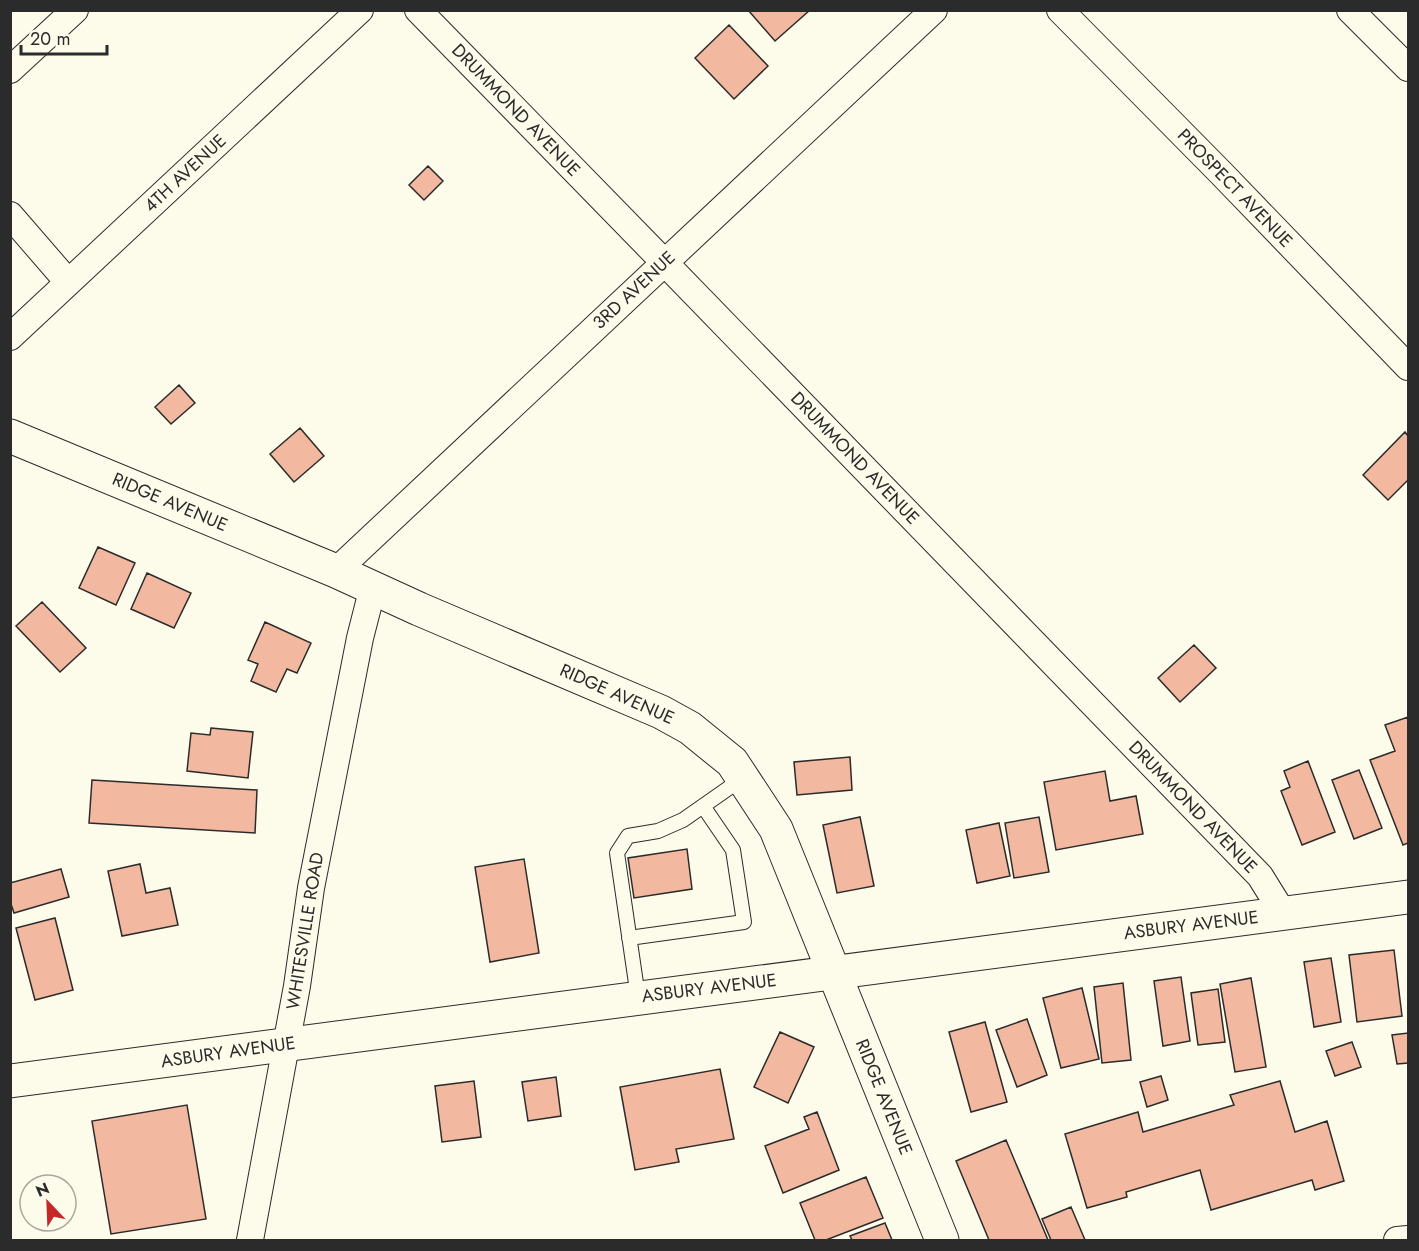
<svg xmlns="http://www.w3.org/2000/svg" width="1419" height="1251" viewBox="0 0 1419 1251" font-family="Jost,sans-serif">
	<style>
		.building { fill: #f2b8a0; stroke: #2b2b2b; stroke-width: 1.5 }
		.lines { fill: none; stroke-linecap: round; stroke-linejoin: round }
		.service-casing { stroke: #2b2b2b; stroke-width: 16 }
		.minor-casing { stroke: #2b2b2b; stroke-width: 28 }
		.tertiary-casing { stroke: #2b2b2b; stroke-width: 35 }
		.secondary-casing { stroke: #2b2b2b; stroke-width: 35 }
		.service { stroke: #fdfbea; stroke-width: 14 }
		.minor { stroke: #fdfbea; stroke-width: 26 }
		.tertiary { stroke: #fdfbea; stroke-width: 33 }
		.secondary { stroke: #fdfbea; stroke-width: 33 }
		.labels { text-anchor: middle; stroke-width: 4.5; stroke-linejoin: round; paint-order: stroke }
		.street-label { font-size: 18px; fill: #2b2b2b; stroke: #fdfbea }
	</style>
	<rect width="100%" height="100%" fill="#fdfbea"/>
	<path class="building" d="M 748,10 L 810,10 L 775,41 Z
		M 729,25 L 768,66 L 734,99 L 695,58 Z
		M 428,166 L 443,181 L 424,200 L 409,185 Z
		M 179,385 L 195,403 L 171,424 L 155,407 Z
		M 300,428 L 324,456 L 294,482 L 270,454 Z
		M 1405,432 L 1408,436 L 1408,480 L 1388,500 L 1363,475 Z
		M 98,547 L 135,563 L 116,605 L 79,588 Z
		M 147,573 L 191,593 L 174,628 L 131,609 Z
		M 42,602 L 86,648 L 60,672 L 16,626 Z
		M 265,622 L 311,643 L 297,673 L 287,669 L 276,692 L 251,681 L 258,664 L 248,660 Z
		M 1194,645 L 1216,668 L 1180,702 L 1158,678 Z
		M 1408,717 L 1408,843 L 1403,845 L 1370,760 L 1395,751 L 1385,725 Z
		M 211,728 L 253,732 L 248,778 L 187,771 L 191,733 L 210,735 Z
		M 850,757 L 852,790 L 797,795 L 794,762 Z
		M 1308,761 L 1335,832 L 1302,845 L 1281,791 L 1290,787 L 1284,771 Z
		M 1359,770 L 1382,828 L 1354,839 L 1332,780 Z
		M 1105,771 L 1110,801 L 1136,796 L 1143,834 L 1056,850 L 1044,782 Z
		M 92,780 L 257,790 L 255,833 L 89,823 Z
		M 860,817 L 874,886 L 837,893 L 823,825 Z
		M 1039,817 L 1049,872 L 1014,878 L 1005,823 Z
		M 999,823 L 1010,876 L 977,883 L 966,830 Z
		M 687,849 L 692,889 L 634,898 L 628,858 Z
		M 524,859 L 539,953 L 490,962 L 475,867 Z
		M 140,864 L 146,893 L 170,888 L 178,925 L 122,936 L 108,871 Z
		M 61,869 L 69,897 L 14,913 L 10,901 L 10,883 Z
		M 55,918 L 73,990 L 35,1000 L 16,928 Z
		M 1394,950 L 1402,1016 L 1357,1022 L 1349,955 Z
		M 1331,958 L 1341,1022 L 1314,1027 L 1304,962 Z
		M 1181,977 L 1190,1041 L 1163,1046 L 1154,981 Z
		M 1251,978 L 1266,1067 L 1235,1072 L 1220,984 Z
		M 1123,983 L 1131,1060 L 1102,1063 L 1094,987 Z
		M 1082,988 L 1099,1059 L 1061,1068 L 1043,998 Z
		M 1218,989 L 1225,1042 L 1198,1045 L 1191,993 Z
		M 1027,1019 L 1047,1075 L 1017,1087 L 996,1030 Z
		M 985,1022 L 1007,1102 L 971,1112 L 949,1032 Z
		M 780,1032 L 814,1047 L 788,1103 L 754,1087 Z
		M 1408,1033 L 1408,1063 L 1397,1064 L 1392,1035 Z
		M 1352,1042 L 1361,1067 L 1335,1076 L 1326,1051 Z
		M 720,1069 L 734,1139 L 676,1149 L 679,1162 L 635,1170 L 620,1087 Z
		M 1161,1076 L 1168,1100 L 1147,1107 L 1140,1082 Z
		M 556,1077 L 561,1116 L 528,1121 L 522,1082 Z
		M 474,1081 L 481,1137 L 442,1142 L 435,1086 Z
		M 1280,1081 L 1295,1132 L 1327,1121 L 1344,1181 L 1315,1190 L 1312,1180 L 1211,1210 L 1200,1170 L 1126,1192 L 1127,1197 L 1087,1208 L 1065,1134 L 1138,1112 L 1143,1132 L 1234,1105 L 1230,1095 Z
		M 187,1105 L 206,1219 L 111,1234 L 92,1121 Z
		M 817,1112 L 839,1170 L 783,1193 L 765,1146 L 809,1129 L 804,1117 Z
		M 1006,1140 L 1048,1240 L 989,1240 L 956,1161 Z
		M 866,1177 L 883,1218 L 826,1240 L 815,1240 L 800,1203 Z
		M 1071,1207 L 1085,1240 L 1051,1240 L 1042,1219 Z
		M 885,1223 L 892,1240 L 852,1240 L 850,1236 Z"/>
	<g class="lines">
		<g class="service-casing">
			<path id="service" d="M 629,938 L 744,922 L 733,850 L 703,806
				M 638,997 L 617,853 L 628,836 L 658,831 L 683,820 L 743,778"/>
		</g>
		<g class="minor-casing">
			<path id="minor" d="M 418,10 L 664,262 L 1260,876 L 1283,913
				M 1060,10 L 1222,174 L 1408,367
				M 1350,10 L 1408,68
				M 10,70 L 75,10
				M 10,215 L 68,282
				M 10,337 L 360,10
				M 336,571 L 934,10
				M 250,1240 L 297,986 L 311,888 L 360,638 L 373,587
				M 1397,1240 L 1408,1239"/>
		</g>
		<g class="tertiary-casing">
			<path id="tertiary" d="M 10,436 L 336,571 L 419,609 L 661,712 L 690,728 L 732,762 L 776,829 L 942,1240"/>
		</g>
		<g class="secondary-casing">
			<path id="secondary" d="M 10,1081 L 1408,897"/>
		</g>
		<use href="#service" class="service"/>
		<use href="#minor" class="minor"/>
		<use href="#tertiary" class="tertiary"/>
		<use href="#secondary" class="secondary"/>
	</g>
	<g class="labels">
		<g class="street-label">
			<text transform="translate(516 110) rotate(46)" y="6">DRUMMOND AVENUE</text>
			<text transform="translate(185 173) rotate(-43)" y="6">4TH AVENUE</text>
			<text transform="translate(1235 188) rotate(46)" y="6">PROSPECT AVENUE</text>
			<text transform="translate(634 290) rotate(-43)" y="6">3RD AVENUE</text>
			<text transform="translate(855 458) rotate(46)" y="6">DRUMMOND AVENUE</text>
			<text transform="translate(170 502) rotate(23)" y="6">RIDGE AVENUE</text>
			<text transform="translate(617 694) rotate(24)" y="6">RIDGE AVENUE</text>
			<text transform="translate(1193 807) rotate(46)" y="6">DRUMMOND AVENUE</text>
			<text transform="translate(1191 925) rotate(-7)" y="6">ASBURY AVENUE</text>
			<text transform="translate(305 931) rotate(-81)" y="6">WHITESVILLE ROAD</text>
			<text transform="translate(709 988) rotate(-7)" y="6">ASBURY AVENUE</text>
			<text transform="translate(228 1052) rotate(-8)" y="6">ASBURY AVENUE</text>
			<text transform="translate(884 1097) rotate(68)" y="6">RIDGE AVENUE</text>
		</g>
	</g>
	<rect width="1419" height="1251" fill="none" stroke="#2b2b2b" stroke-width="24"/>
	<g transform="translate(48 1203) rotate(337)"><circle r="28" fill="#fdfbea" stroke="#a9a89e" stroke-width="1.5"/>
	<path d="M0-4.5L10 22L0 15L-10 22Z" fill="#c62828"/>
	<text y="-9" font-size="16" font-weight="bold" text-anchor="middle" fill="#2b2b2b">N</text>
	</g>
	<path d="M21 45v9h86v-9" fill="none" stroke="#2b2b2b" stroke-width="3"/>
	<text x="30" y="45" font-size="18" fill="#2b2b2b" stroke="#fdfbea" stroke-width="4.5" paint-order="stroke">20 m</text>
</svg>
